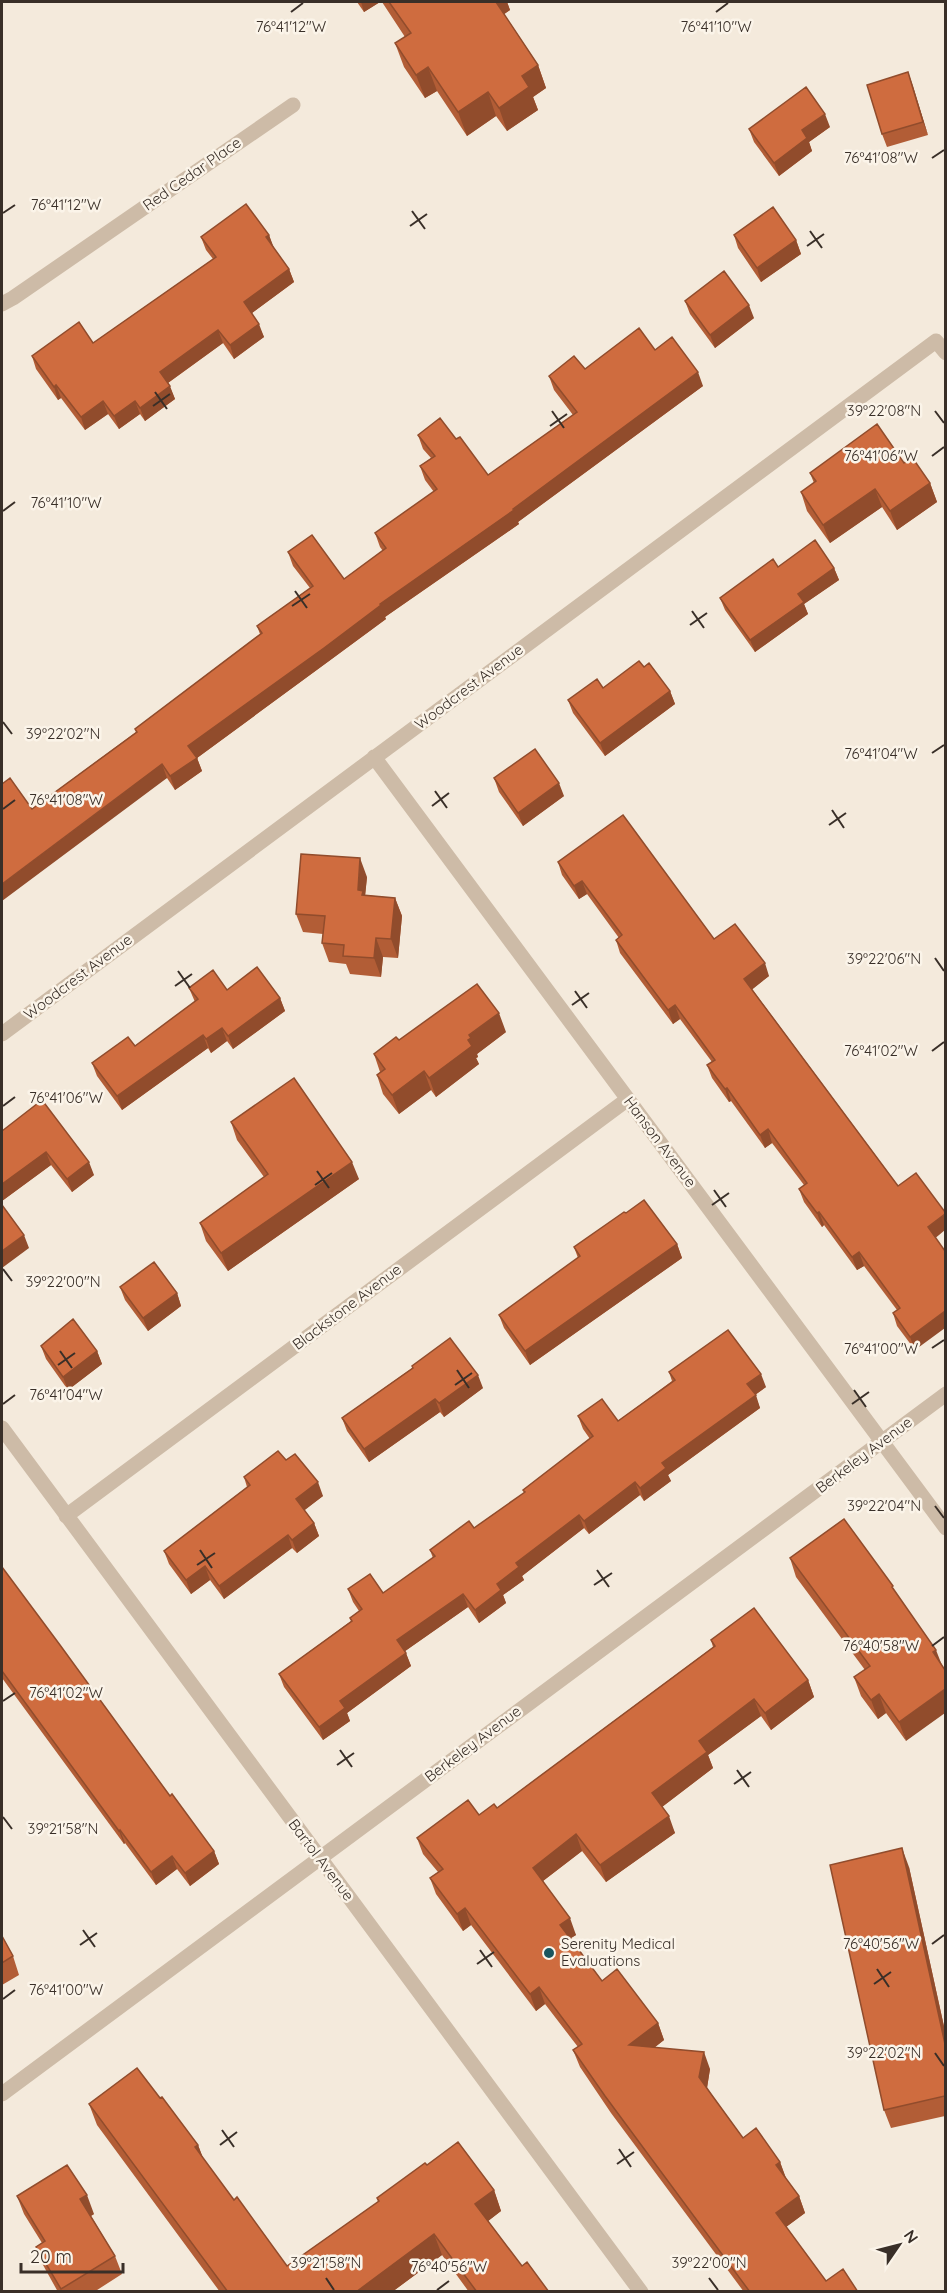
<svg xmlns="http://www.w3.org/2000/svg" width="947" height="2293" viewBox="0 0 947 2293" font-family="Quicksand,sans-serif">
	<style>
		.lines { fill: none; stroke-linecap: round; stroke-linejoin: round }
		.street { stroke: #cdbba7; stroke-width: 15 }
		.wall { fill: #b25d36 }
		.shaded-wall { fill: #914c2c }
		.building { fill: #cf6c3f; stroke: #914c2c; stroke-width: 1.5 }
		.ticks { fill: none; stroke: #392f28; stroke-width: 2 }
		.poi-dot { fill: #1a555e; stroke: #fbf4e9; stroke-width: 2 }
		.labels { text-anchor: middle; stroke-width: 5; stroke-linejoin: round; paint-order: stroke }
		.street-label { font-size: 15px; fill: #392f28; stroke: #fbf4e9 }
		.poi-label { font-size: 15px; fill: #392f28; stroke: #fbf4e9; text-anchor: start }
		.ticks-label { font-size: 15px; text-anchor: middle; fill: #392f28; stroke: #fbf4e9; stroke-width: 5; stroke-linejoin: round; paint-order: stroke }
	</style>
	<rect width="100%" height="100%" fill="#f4eadc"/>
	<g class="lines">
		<path class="street" d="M 2,304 L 13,298 L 293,105
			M 374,757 L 946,1528
			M 2,1034 L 936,341 L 946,353
			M 2,1428 L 641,2292
			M 66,1516 L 628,1099
			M 2,2094 L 946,1394"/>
	</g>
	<path class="wall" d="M 357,2 L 380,2 L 364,12 Z
		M 382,2 L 507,2 L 510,10 L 504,14 L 538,65 L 546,88 L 533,97 L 538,110 L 507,131 L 496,116 L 467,136 L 437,91 L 425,98 L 404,67 L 395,43 L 405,37 Z
		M 908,72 L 928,135 L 887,147 L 882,134 Z
		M 830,127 L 809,142 L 812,151 L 779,176 L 754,142 L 749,129 Z
		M 269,235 L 273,247 L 289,269 L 294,282 L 252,313 L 264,337 L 234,359 L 223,343 L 168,383 L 175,399 L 145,421 L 140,414 L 119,429 L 108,414 L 85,430 L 61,398 L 58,400 L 36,369 L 32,356 L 93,343 L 213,259 L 206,250 L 201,237 Z
		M 734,235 L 796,240 L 801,254 L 761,282 L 738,248 Z
		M 685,301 L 754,318 L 715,348 L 690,314 Z
		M 655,350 L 703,386 L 518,522 L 519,524 L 385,617 L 386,619 L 329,661 L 197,758 L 202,771 L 175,790 L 167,778 L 32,809 L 136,732 L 135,729 L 260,634 L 257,626 L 310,588 L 293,566 L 288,552 L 344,579 L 383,551 L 380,547 L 375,533 L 434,492 L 425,480 L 420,466 L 431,458 L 423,449 L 418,435 L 456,439 L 488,475 L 573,415 L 554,390 L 549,376 L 585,369 Z
		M 904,463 L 930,483 L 937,502 L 897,530 L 882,507 L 830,543 L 807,511 L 801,492 L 814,483 L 810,473 Z
		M 778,567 L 834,568 L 839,580 L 804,604 L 808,614 L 755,652 L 725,610 L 720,598 Z
		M 644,667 L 670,691 L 675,704 L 605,756 L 573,713 L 568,700 L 603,688 Z
		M 494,778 L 564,796 L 523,826 L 499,792 Z
		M 558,862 L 714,939 L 769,976 L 752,989 L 936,1237 L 915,1350 L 897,1326 L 893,1313 L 897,1310 L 864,1266 L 857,1270 L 824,1225 L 822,1227 L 804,1202 L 799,1189 L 804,1185 L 772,1143 L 765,1148 L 731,1101 L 729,1102 L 712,1078 L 707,1065 L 712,1062 L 680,1019 L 673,1024 L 620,953 L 616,940 L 619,938 L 587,894 L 579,899 L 562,875 Z
		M 367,877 L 365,895 L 395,898 L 402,916 L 398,958 L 383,957 L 381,977 L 350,974 L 346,964 L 329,962 L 322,943 L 323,934 L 303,932 L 296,914 Z
		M 189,988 L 227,990 L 280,998 L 285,1011 L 233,1049 L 227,1041 L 211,1053 L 208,1048 L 122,1110 L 97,1076 L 92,1063 L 135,1046 L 195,1002 Z
		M 506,1032 L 477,1054 L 478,1057 L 476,1058 L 479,1064 L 436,1097 L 431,1090 L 399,1114 L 383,1094 L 377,1075 L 380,1072 L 374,1054 L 399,1040 Z
		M 231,1122 L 359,1179 L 228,1271 L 206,1241 L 200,1223 L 264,1177 L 237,1140 Z
		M 2,1131 L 94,1175 L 72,1192 L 51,1165 L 2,1201 Z
		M 677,1244 L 682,1258 L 530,1365 L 504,1328 L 499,1315 L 578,1258 L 574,1247 Z
		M 120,1287 L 177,1293 L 181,1306 L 148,1331 L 125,1300 Z
		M 41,1346 L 97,1351 L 102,1364 L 68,1390 L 46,1359 Z
		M 412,1368 L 483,1388 L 444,1417 L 440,1412 L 369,1462 L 347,1431 L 342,1418 Z
		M 669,1372 L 766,1387 L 755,1395 L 760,1408 L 668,1475 L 671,1481 L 644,1501 L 640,1495 L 589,1534 L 584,1528 L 522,1576 L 524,1580 L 503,1595 L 506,1603 L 479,1623 L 468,1607 L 405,1651 L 411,1666 L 347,1713 L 350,1721 L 323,1740 L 284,1687 L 279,1674 L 351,1621 L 350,1618 L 359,1611 L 353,1602 L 348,1589 L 383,1593 L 433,1558 L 430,1550 L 474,1528 L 524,1493 L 523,1490 L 590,1439 L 583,1429 L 578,1416 L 618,1421 L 672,1381 Z
		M 286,1460 L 323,1496 L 304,1510 L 314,1523 L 319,1536 L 297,1553 L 292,1548 L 224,1599 L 210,1580 L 191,1594 L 169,1564 L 164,1551 L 247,1487 L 244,1477 Z
		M 844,1519 L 906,1741 L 886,1713 L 878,1719 L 861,1696 L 854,1677 L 865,1670 L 796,1577 L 790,1558 Z
		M 2,1567 L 170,1796 L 214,1851 L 219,1864 L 190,1886 L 177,1869 L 156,1885 L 125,1843 L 124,1844 L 2,1678 Z
		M 711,1640 L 808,1680 L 814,1697 L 771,1730 L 761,1716 L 708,1755 L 713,1768 L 662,1807 L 675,1833 L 606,1882 L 582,1851 L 543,1881 L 576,1935 L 571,1938 L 602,1981 L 658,2023 L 664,2040 L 655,2047 L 710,2069 L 707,2088 L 743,2138 L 780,2162 L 786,2179 L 799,2196 L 805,2213 L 786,2227 L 826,2281 L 858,2292 L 744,2292 L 611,2113 L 580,2067 L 573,2050 L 578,2047 L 545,2004 L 536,2011 L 471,1925 L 463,1931 L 436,1894 L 430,1878 L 438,1872 L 423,1854 L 417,1838 L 479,1815 L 497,1808 L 713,1647 Z
		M 909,1867 L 945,2031 L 945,2116 L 891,2128 L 884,2110 Z
		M 2,1936 L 13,1956 L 19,1975 L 2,1985 Z
		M 160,2098 L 198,2145 L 203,2158 L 234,2200 L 287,2266 L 378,2202 L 377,2198 L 427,2165 L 494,2190 L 501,2211 L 488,2221 L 522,2266 L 549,2292 L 469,2292 L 442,2255 L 392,2292 L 220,2292 L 97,2125 L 89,2104 Z
		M 17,2196 L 94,2214 L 91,2216 L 115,2256 L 122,2274 L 94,2292 L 58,2292 L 43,2265 L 36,2247 L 42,2243 L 24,2214 Z"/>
	<path class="shaded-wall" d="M 361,2 L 380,2 L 364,12 Z
		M 494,2 L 507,2 L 510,10 L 500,17 Z
		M 538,65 L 546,88 L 533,97 L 538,110 L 507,131 L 499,108 L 522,76 Z
		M 428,67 L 437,91 L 425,98 L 416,75 Z
		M 908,72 L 913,86 L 928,135 L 923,122 Z
		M 488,92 L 496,116 L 467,136 L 458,112 Z
		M 825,114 L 830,127 L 809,142 L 812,151 L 779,176 L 774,163 L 802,130 Z
		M 269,235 L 274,248 L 266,237 Z
		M 796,240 L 801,254 L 761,282 L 757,268 Z
		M 289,269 L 294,282 L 248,316 L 244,302 Z
		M 749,305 L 754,318 L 715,348 L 710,335 Z
		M 259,324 L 264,337 L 234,359 L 230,345 Z
		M 218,330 L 223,343 L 165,385 L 160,372 Z
		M 698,372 L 703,386 L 518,522 L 519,524 L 385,617 L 386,619 L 329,661 L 197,758 L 202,771 L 175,790 L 170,776 L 188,746 L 380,604 L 513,509 Z
		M 56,385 L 61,398 L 58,400 L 54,387 Z
		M 170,386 L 175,399 L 145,421 L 140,408 Z
		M 103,401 L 108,414 L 85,430 L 81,417 Z
		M 135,401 L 140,414 L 119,429 L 114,416 Z
		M 930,483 L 937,502 L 897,530 L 890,511 Z
		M 875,489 L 882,507 L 830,543 L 823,525 Z
		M 834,568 L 839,580 L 804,604 L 808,614 L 755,652 L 750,640 L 798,594 Z
		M 670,691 L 675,704 L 605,756 L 600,743 Z
		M 162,764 L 167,778 L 2,901 L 2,884 Z
		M 559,783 L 564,796 L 523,826 L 518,813 Z
		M 360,858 L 367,877 L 365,897 L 358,890 Z
		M 582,881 L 587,894 L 579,899 L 574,886 Z
		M 395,898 L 402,916 L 398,958 L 391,939 Z
		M 376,938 L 383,957 L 381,977 L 374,958 Z
		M 765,963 L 769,976 L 749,992 L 744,979 Z
		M 280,998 L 285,1011 L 233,1049 L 228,1036 Z
		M 675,1005 L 680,1019 L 673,1024 L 668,1010 Z
		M 499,1013 L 506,1032 L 477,1054 L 478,1057 L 476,1058 L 479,1064 L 436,1097 L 429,1078 L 468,1040 L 469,1035 Z
		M 222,1028 L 227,1041 L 211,1053 L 206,1039 Z
		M 203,1035 L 208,1048 L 122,1110 L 117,1096 Z
		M 424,1071 L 431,1090 L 399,1114 L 392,1095 Z
		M 727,1088 L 731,1101 L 729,1102 L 725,1089 Z
		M 768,1129 L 772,1143 L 765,1148 L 760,1135 Z
		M 46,1152 L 51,1165 L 2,1201 L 2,1184 Z
		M 89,1162 L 94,1175 L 72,1192 L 67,1179 Z
		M 352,1162 L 359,1179 L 228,1271 L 221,1253 Z
		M 819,1212 L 824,1225 L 822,1227 L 817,1213 Z
		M 945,1214 L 945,1230 L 933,1240 L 928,1227 Z
		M 24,1235 L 29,1248 L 2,1268 L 2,1251 Z
		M 677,1244 L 682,1258 L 530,1365 L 525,1351 Z
		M 859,1252 L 864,1266 L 857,1270 L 852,1257 Z
		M 177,1293 L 181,1306 L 148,1331 L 143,1318 Z
		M 945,1311 L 945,1328 L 915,1350 L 910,1337 Z
		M 97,1351 L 102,1364 L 68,1390 L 63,1377 Z
		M 761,1374 L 766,1387 L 752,1397 L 747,1384 Z
		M 478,1375 L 483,1388 L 444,1417 L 439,1403 Z
		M 756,1395 L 760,1408 L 668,1475 L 671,1481 L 644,1501 L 640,1488 L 662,1463 Z
		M 435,1399 L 440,1412 L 369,1462 L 364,1449 Z
		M 318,1482 L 323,1496 L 301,1513 L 296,1499 Z
		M 635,1482 L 640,1495 L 589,1534 L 584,1521 Z
		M 579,1515 L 584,1528 L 522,1576 L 524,1580 L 503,1595 L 506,1603 L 479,1623 L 475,1610 L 497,1584 L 516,1563 Z
		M 314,1523 L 319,1536 L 297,1553 L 292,1540 Z
		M 288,1535 L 292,1548 L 224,1599 L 219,1586 Z
		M 205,1566 L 210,1580 L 191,1594 L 186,1580 Z
		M 463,1594 L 468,1607 L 401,1654 L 397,1640 Z
		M 936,1650 L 943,1668 L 933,1652 Z
		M 406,1653 L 411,1666 L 347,1713 L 350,1721 L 323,1740 L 319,1727 L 340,1701 Z
		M 808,1680 L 814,1697 L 771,1730 L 765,1713 Z
		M 945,1689 L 945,1713 L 906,1741 L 899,1722 Z
		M 879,1694 L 886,1713 L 878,1719 L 871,1700 Z
		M 754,1699 L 761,1716 L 708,1755 L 713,1768 L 658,1810 L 652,1793 L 699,1741 Z
		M 669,1816 L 675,1833 L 606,1882 L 600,1865 Z
		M 120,1830 L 125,1843 L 124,1844 L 119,1831 Z
		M 576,1834 L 582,1851 L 539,1884 L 533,1868 Z
		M 902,1848 L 909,1867 L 945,2031 L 945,2044 Z
		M 214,1851 L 219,1864 L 190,1886 L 185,1873 Z
		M 172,1856 L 177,1869 L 156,1885 L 151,1872 Z
		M 465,1908 L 471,1925 L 463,1931 L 457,1914 Z
		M 570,1918 L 576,1935 L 566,1941 L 560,1925 Z
		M 539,1987 L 545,2004 L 536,2011 L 530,1994 Z
		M 658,2023 L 664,2040 L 636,2062 L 629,2045 Z
		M 704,2052 L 710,2069 L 706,2094 L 699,2077 Z
		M 198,2145 L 206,2166 L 195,2147 Z
		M 780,2162 L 786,2178 L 782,2182 L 776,2165 Z
		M 494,2190 L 501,2211 L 483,2225 L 475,2204 Z
		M 87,2195 L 94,2214 L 87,2218 L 80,2199 Z
		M 799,2196 L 805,2213 L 782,2230 L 776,2213 Z
		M 434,2234 L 442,2255 L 392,2292 L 356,2292 Z"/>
	<path class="building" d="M 389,2 L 496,2 L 538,65 L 522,76 L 529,87 L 499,108 L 488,92 L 458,112 L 428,67 L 416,75 L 395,43 L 411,33 Z
		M 908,72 L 923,122 L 882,134 L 867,85 Z
		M 806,87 L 825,114 L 802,130 L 807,138 L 774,163 L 749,129 Z
		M 246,204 L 269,235 L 266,237 L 289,269 L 244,302 L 259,324 L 230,345 L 218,330 L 160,372 L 170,386 L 140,408 L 135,401 L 114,416 L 103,401 L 81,417 L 56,385 L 54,387 L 32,356 L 79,322 L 93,343 L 216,257 L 201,237 Z
		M 773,207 L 796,240 L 757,268 L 734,235 Z
		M 724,271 L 749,305 L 710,335 L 685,301 Z
		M 639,328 L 655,350 L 672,337 L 698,372 L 513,509 L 514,510 L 380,604 L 381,605 L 324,648 L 188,746 L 197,758 L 170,776 L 162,764 L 2,884 L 2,784 L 10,778 L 32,809 L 137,732 L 135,729 L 262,633 L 257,626 L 313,586 L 288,552 L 312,535 L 344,579 L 386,548 L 375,533 L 437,489 L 420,466 L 435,456 L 418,435 L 440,418 L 456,439 L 460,437 L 488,475 L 577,412 L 549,376 L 574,356 L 585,369 Z
		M 877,424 L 904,463 L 912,457 L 930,483 L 890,511 L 875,489 L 823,525 L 801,492 L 816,481 L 810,473 Z
		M 815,540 L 834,568 L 798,594 L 804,602 L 750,640 L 720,598 L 773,559 L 778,567 Z
		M 639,661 L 644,667 L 649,663 L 670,691 L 600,743 L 568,700 L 597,679 L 603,688 Z
		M 535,749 L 559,783 L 518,813 L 494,778 Z
		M 623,815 L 714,939 L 735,924 L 765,963 L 744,979 L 898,1186 L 916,1173 L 945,1212 L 945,1214 L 928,1227 L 945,1251 L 945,1311 L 910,1337 L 893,1313 L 900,1308 L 859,1252 L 852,1257 L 819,1212 L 817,1213 L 799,1189 L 807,1183 L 768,1129 L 760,1135 L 727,1088 L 725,1089 L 707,1065 L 715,1060 L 675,1005 L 668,1010 L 616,940 L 622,935 L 582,881 L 574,886 L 558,862 Z
		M 301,854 L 360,858 L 358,890 L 363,891 L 362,895 L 395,898 L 391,939 L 376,938 L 374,958 L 343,956 L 344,945 L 322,943 L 325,916 L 296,914 Z
		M 257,967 L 280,998 L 228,1036 L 222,1028 L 206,1039 L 203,1035 L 117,1096 L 92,1063 L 128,1037 L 135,1046 L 198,999 L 189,988 L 213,970 L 227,990 Z
		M 477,984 L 499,1013 L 469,1035 L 471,1038 L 468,1040 L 472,1046 L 429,1078 L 424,1071 L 392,1095 L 377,1075 L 385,1069 L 374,1054 L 396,1037 L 399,1040 Z
		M 294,1078 L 352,1162 L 221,1253 L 200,1223 L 268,1174 L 231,1122 Z
		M 42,1100 L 89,1162 L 67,1179 L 46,1152 L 2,1184 L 2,1131 Z
		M 644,1200 L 677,1244 L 525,1351 L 499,1315 L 580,1256 L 574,1247 L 624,1212 L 626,1213 Z
		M 2,1205 L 24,1235 L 2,1251 Z
		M 154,1262 L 177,1293 L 143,1318 L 120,1287 Z
		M 73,1319 L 97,1351 L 63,1377 L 41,1346 Z
		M 728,1330 L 761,1374 L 747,1384 L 756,1395 L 662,1463 L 666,1468 L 640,1488 L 635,1482 L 584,1521 L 579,1515 L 516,1563 L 519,1567 L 497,1584 L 501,1590 L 475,1610 L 463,1594 L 397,1640 L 406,1653 L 340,1701 L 345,1708 L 319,1727 L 279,1674 L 352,1621 L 350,1618 L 362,1609 L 348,1589 L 370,1574 L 383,1593 L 435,1556 L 430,1550 L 469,1521 L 474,1528 L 525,1492 L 523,1490 L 593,1436 L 578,1416 L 602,1399 L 618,1421 L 675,1380 L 669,1372 Z
		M 450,1338 L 478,1375 L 439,1403 L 435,1399 L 364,1449 L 342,1418 L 413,1368 L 412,1366 Z
		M 278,1451 L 286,1460 L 295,1454 L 318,1482 L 296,1499 L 314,1523 L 292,1540 L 288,1535 L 219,1586 L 205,1566 L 186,1580 L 164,1551 L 250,1485 L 244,1477 Z
		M 844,1519 L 893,1586 L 892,1587 L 936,1650 L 933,1652 L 945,1670 L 945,1689 L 899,1722 L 879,1694 L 871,1700 L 854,1677 L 870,1666 L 790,1558 Z
		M 2,1567 L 60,1645 L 170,1796 L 172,1794 L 214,1851 L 185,1873 L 172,1856 L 151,1872 L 120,1830 L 119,1831 L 2,1671 Z
		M 754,1608 L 808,1680 L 765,1713 L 754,1699 L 699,1741 L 707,1752 L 652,1793 L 669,1816 L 600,1865 L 576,1834 L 533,1868 L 570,1918 L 560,1925 L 602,1981 L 617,1969 L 658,2023 L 629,2045 L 704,2052 L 699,2077 L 711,2094 L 743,2138 L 756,2128 L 780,2162 L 776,2165 L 799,2196 L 776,2213 L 826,2281 L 843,2269 L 858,2292 L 750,2292 L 605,2096 L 573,2050 L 582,2044 L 539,1987 L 530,1994 L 465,1908 L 457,1914 L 430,1878 L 443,1869 L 417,1838 L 468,1800 L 479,1815 L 494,1804 L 497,1808 L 715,1646 L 711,1640 Z
		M 902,1848 L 945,2044 L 945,2096 L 884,2110 L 830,1865 Z
		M 2,1936 L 13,1956 L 2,1963 Z
		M 137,2068 L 160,2098 L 162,2097 L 198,2145 L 195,2147 L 234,2200 L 237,2197 L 287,2266 L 379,2201 L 377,2198 L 425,2163 L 427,2165 L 458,2142 L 494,2190 L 475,2204 L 522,2266 L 527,2262 L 549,2292 L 477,2292 L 434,2234 L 356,2292 L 228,2292 L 89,2104 Z
		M 67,2165 L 87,2195 L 80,2199 L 115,2256 L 61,2289 L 36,2247 L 45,2241 L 17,2196 Z"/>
	<path class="ticks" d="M 291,12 L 303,3M 716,12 L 728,3M 932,158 L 944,150M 412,211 L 425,229M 3,213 L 15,205M 410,226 L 427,214M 810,231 L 822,248M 807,246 L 824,234M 155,392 L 167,409M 153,406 L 170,394M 552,411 L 564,428M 935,411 L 944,423M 550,426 L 567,414M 932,456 L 944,447M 3,511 L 15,502M 295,591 L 307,608M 292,606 L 310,594M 692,611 L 704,628M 690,625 L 707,613M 3,722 L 12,734M 932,753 L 944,745M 435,791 L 447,808M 432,806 L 449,793M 3,809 L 15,800M 832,810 L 844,828M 829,825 L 846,813M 935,958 L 944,971M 178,971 L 190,988M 175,986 L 192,974M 575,991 L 587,1008M 572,1005 L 589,993M 932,1051 L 944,1042M 3,1106 L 15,1097M 317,1171 L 329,1188M 315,1185 L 332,1173M 714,1190 L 726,1207M 712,1205 L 729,1193M 3,1269 L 12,1281M 932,1348 L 944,1340M 60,1351 L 72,1368M 58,1365 L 75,1353M 457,1370 L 469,1388M 455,1385 L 472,1373M 854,1390 L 866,1407M 3,1404 L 15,1395M 852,1404 L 869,1392M 935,1506 L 944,1518M 200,1550 L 212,1568M 197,1565 L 215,1553M 597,1570 L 609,1587M 594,1585 L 612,1573M 932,1646 L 944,1637M 3,1701 L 15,1693M 340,1750 L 352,1767M 337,1765 L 354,1753M 737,1770 L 749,1787M 734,1784 L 751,1772M 3,1817 L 12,1829M 83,1930 L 95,1947M 932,1944 L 944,1935M 80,1945 L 97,1933M 480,1950 L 492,1967M 477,1964 L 494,1952M 877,1969 L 889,1987M 874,1984 L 891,1972M 3,1999 L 15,1990M 935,2053 L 944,2066M 222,2130 L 234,2147M 220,2145 L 237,2132M 619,2149 L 631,2167M 617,2164 L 634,2152M 326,2278 L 334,2290M 709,2278 L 718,2290M 437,2290 L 449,2281"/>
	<circle class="poi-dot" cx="549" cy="1953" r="6"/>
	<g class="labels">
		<g class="street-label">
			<text transform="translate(192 174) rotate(-35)" y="5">Red Cedar Place</text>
			<text transform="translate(469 687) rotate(-37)" y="5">Woodcrest Avenue</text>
			<text transform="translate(78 977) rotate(-37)" y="5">Woodcrest Avenue</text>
			<text transform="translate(660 1142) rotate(53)" y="5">Hanson Avenue</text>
			<text transform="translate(347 1307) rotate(-37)" y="5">Blackstone Avenue</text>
			<text transform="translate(864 1455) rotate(-37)" y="5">Berkeley Avenue</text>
			<text transform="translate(473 1744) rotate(-37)" y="5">Berkeley Avenue</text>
			<text transform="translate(321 1860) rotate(53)" y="5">Bartol Avenue</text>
		</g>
		<g class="poi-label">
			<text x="561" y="1949">Serenity Medical<tspan x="561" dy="17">Evaluations</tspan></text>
		</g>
	</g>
	<g class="ticks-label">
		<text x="291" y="32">76°41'12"W</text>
		<text x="716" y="32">76°41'10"W</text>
		<text x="881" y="163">76°41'08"W</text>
		<text x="66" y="210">76°41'12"W</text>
		<text x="884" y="416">39°22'08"N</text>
		<text x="881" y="461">76°41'06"W</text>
		<text x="66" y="508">76°41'10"W</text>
		<text x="63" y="739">39°22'02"N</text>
		<text x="881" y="759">76°41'04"W</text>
		<text x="66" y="805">76°41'08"W</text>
		<text x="884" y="964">39°22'06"N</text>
		<text x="881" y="1056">76°41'02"W</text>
		<text x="66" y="1103">76°41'06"W</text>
		<text x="63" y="1287">39°22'00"N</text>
		<text x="881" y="1354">76°41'00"W</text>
		<text x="66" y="1400">76°41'04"W</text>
		<text x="884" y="1511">39°22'04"N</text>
		<text x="881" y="1651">76°40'58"W</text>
		<text x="66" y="1698">76°41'02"W</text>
		<text x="63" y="1834">39°21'58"N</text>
		<text x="881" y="1949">76°40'56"W</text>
		<text x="66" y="1995">76°41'00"W</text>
		<text x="884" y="2058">39°22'02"N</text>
		<text x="326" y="2268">39°21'58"N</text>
		<text x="709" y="2268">39°22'00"N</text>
		<text x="449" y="2272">76°40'56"W</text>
	</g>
	<rect width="947" height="2293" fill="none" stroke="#392f28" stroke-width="6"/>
	<g transform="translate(899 2245) rotate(55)" stroke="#fbf4e9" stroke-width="4.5" paint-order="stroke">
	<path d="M0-4.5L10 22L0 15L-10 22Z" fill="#392f28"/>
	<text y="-9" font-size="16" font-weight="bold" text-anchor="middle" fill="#392f28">N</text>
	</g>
	<path d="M21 2263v9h102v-9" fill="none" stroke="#392f28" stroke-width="3"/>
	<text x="30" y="2263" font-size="18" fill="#392f28" stroke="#fbf4e9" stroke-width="4.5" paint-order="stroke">20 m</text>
</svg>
